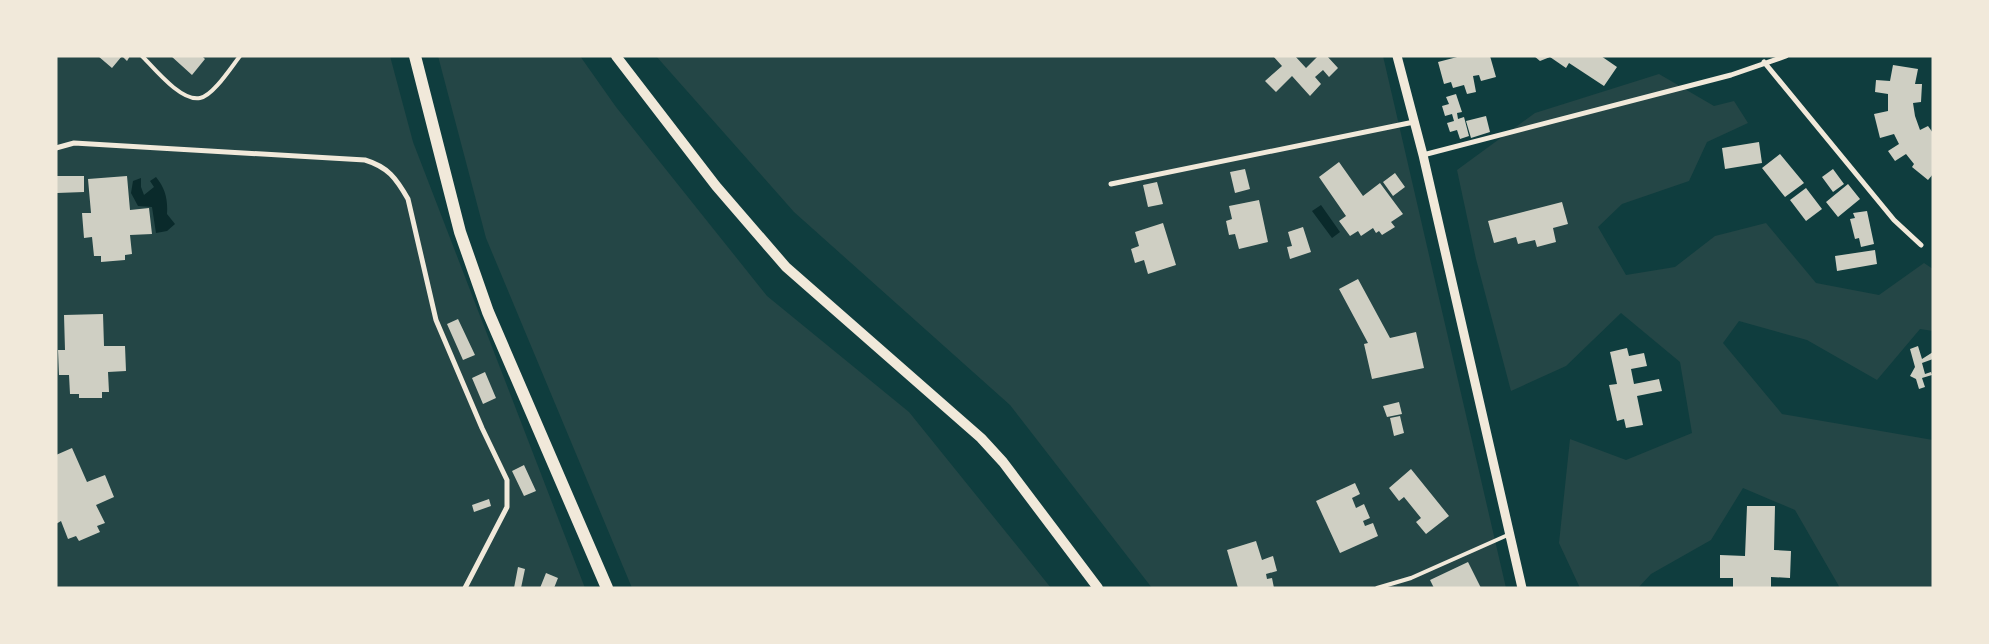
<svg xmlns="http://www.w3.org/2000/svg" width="1989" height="644" viewBox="0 0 1989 644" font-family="Manrope,sans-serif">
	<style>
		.green { fill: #244646 }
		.water { fill: #0a2a2b }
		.building { fill: #cfcfc3 }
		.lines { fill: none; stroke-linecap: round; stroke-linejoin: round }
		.service { stroke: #f1e9da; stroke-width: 4 }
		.minor { stroke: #f1e9da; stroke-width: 5 }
		.tertiary { stroke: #f1e9da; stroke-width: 9 }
		.secondary { stroke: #f1e9da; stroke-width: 10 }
		.primary { stroke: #f1e9da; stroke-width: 12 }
	</style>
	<rect width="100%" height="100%" fill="#0f3d3e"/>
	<path class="green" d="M 56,56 L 390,56 L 413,142 L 585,588 L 56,588 Z
		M 438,56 L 580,56 L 616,107 L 767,296 L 909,412 L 1051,588 L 632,588 L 486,238 Z
		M 656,56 L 1383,56 L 1506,588 L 1152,588 L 1010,405 L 794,212 Z
		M 1659,74 L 1714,106 L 1734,101 L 1748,123 L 1707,142 L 1689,181 L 1622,204 L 1598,227 L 1626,275 L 1675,267 L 1715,236 L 1766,223 L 1816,283 L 1879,295 L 1924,263 L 1933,269 L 1933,331 L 1920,329 L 1877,380 L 1807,340 L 1739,321 L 1723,343 L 1782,414 L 1933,440 L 1933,588 L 1840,588 L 1795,510 L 1743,488 L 1711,540 L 1651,574 L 1638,588 L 1580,588 L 1559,543 L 1570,439 L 1626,460 L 1692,433 L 1680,362 L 1621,313 L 1566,366 L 1511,391 L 1476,259 L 1457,170 L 1535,113 Z"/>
	<path class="water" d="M 156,177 C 165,188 168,199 167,214 L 175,224 L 167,231 L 156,233 L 152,207 L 138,206 L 131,193 L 133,181 L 141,178 L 141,187 L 144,195 L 154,187 L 150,181 Z
		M 1321,205 L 1340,232 L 1332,238 L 1312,211 Z"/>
	<path class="building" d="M 98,56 L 130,56 L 127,61 L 122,56 L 112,68 Z
		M 171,56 L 202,56 L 205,59 L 192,75 Z
		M 1273,56 L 1295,56 L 1306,68 L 1318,56 L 1327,56 L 1338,68 L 1329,77 L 1323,70 L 1315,77 L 1321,84 L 1310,96 L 1292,76 L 1276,92 L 1265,81 L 1282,66 Z
		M 1461,56 L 1490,56 L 1496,77 L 1481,81 L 1479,75 L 1473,76 L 1476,92 L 1467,94 L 1464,85 L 1453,88 L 1451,82 L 1444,84 L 1438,62 Z
		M 1534,56 L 1601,56 L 1617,67 L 1604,86 L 1569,63 L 1566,68 L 1550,57 L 1540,61 Z
		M 1893,65 L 1918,69 L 1915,84 L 1922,84 L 1921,102 L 1913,103 L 1915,116 L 1920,130 L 1928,126 L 1933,133 L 1933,174 L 1928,180 L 1912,167 L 1914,164 L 1906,154 L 1895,161 L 1888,151 L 1899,144 L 1894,134 L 1880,138 L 1874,114 L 1888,111 L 1888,94 L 1875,92 L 1876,80 L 1890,81 Z
		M 1456,94 L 1462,112 L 1457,113 L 1458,119 L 1464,117 L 1469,136 L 1460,139 L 1457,130 L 1450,132 L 1447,123 L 1454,121 L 1452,114 L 1445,116 L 1442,106 L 1449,104 L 1446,97 Z
		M 1486,116 L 1490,132 L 1471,138 L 1466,121 Z
		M 1759,142 L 1762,163 L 1725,169 L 1722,148 Z
		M 1780,154 L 1804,183 L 1785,197 L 1762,168 Z
		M 1339,162 L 1363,196 L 1380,183 L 1403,214 L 1391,222 L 1395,227 L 1382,235 L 1379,231 L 1376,233 L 1373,228 L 1361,236 L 1358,231 L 1350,236 L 1339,221 L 1346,216 L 1319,177 Z
		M 1245,169 L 1250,189 L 1235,193 L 1230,172 Z
		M 1833,169 L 1844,184 L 1833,192 L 1822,177 Z
		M 1395,173 L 1405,187 L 1393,196 L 1383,182 Z
		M 56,176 L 84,176 L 84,192 L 57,193 Z
		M 127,176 L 130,210 L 149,208 L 152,234 L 130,235 L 132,254 L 125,255 L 125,260 L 101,262 L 101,256 L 94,256 L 92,237 L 84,238 L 82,213 L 91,213 L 88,179 Z
		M 1157,182 L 1163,204 L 1148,207 L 1143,185 Z
		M 1848,184 L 1860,199 L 1838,217 L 1826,202 Z
		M 1806,188 L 1822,209 L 1806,221 L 1790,200 Z
		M 1259,200 L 1268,242 L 1239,249 L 1235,234 L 1229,235 L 1226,221 L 1232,219 L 1229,206 Z
		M 1562,202 L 1568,224 L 1553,228 L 1556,242 L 1537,247 L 1535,240 L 1518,244 L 1516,237 L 1494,243 L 1488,221 Z
		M 1867,211 L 1874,244 L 1861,247 L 1859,238 L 1855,239 L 1850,219 L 1855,218 L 1853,213 Z
		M 1163,223 L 1176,265 L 1148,274 L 1144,260 L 1135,263 L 1131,249 L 1139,246 L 1135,232 Z
		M 1303,227 L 1311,252 L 1290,259 L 1287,247 L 1292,246 L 1288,232 Z
		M 1875,250 L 1877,264 L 1837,271 L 1835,256 Z
		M 1358,279 L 1390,338 L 1416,332 L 1424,368 L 1372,379 L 1364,344 L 1368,343 L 1339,289 Z
		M 103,314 L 104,346 L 125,346 L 126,371 L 108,372 L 109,392 L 102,392 L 102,398 L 79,398 L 79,394 L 70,394 L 69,375 L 59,375 L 58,350 L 65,350 L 64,315 Z
		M 458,319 L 475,355 L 463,360 L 447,324 Z
		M 1918,346 L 1922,359 L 1933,352 L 1933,359 L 1922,363 L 1925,374 L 1931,372 L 1932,375 L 1922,378 L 1925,387 L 1919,389 L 1916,379 L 1910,376 L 1915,367 L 1910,349 Z
		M 1627,348 L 1629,356 L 1644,353 L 1647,366 L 1631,369 L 1634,384 L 1659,379 L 1662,391 L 1637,396 L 1643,425 L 1626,428 L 1624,419 L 1617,421 L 1609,385 L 1617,384 L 1610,352 Z
		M 485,372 L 496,398 L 483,404 L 472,378 Z
		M 1399,402 L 1402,414 L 1387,417 L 1383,406 Z
		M 1400,416 L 1404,433 L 1394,436 L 1390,418 Z
		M 72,448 L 87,482 L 105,475 L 114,497 L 96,505 L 105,523 L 97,526 L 100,532 L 79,541 L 76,536 L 68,539 L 61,521 L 56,524 L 56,455 Z
		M 524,465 L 536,491 L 524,496 L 512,471 Z
		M 1411,469 L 1449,516 L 1426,534 L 1416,522 L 1421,518 L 1404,497 L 1399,501 L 1389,488 Z
		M 1355,483 L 1360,494 L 1352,498 L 1356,508 L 1364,504 L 1370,518 L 1363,521 L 1365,526 L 1373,523 L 1378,536 L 1340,553 L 1316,501 Z
		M 489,499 L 491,506 L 474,512 L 472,505 Z
		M 1747,506 L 1775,506 L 1774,550 L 1791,551 L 1790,578 L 1771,577 L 1771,588 L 1733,588 L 1733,578 L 1720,578 L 1720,555 L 1745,556 Z
		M 1256,541 L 1262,560 L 1273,556 L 1277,571 L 1266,574 L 1267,579 L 1272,578 L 1274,588 L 1238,588 L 1227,550 Z
		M 1468,562 L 1481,588 L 1434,588 L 1430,580 Z
		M 518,567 L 525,569 L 521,588 L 514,588 Z
		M 546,573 L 558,578 L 554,588 L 540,588 Z"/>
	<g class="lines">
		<path class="service" d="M 142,56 C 154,68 181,102 200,98 C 213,96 232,66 240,56
			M 1377,588 L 1411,578 L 1510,534"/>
		<path class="minor" d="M 1764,62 L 1894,220 L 1921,245
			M 56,148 L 74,143 L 365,160 C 388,167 396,178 408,199 L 436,320 L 482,428 L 507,480 L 507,507 L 465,588
			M 1423,155 L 1731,75 L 1786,56
			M 1111,184 L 1414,122"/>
		<path class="tertiary" d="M 1397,56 L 1423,155 L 1522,588"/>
		<path class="secondary" d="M 616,56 L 716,186 L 786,267 L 981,438 L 1003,462 L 1098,588"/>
		<path class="primary" d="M 415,56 L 460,232 L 488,312 L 607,588"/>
	</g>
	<rect width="1989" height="644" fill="none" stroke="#f1e9da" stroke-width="115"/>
</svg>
